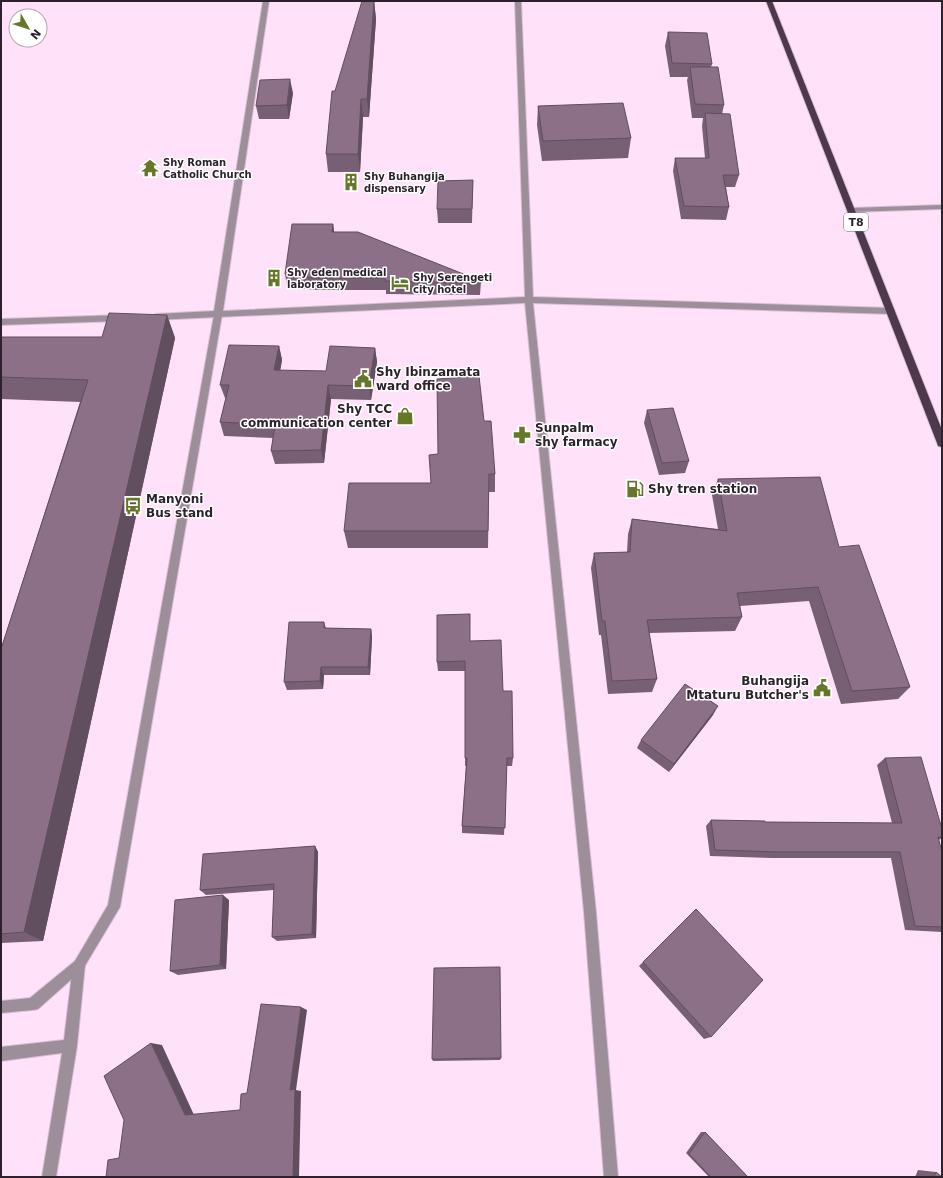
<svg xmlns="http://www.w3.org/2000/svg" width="943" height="1178" viewBox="0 0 943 1178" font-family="'DejaVu Sans',sans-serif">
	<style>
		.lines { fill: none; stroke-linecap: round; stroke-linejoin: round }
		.service-casing { stroke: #d9bfd5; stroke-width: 2 }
		.minor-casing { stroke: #d9bfd5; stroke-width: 2 }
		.trunk-casing { stroke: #d9bfd5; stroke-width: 2 }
		.service { fill: #9c8f99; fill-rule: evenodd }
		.minor { fill: #9c8f99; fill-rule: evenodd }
		.trunk { fill: #4e384b; fill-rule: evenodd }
		.wall { fill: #786074 }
		.shaded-wall { fill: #614e5e }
		.building { fill: #8b7087; stroke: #614e5e }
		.labels { text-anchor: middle; stroke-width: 3; stroke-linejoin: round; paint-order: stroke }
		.far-poi-label { font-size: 10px; font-weight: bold; fill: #2d222c; stroke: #fff; text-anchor: start }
		.shield { fill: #fff; stroke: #6c646b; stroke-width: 1 }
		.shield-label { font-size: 11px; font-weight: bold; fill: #2d222c }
		.poi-label { font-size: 12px; font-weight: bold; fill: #2d222c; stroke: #fff; text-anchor: start }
	</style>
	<rect width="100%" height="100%" fill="#ffe1fa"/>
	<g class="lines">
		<g class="service-casing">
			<path id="service" d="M 942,205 L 942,209 L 851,212 L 847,210 L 851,208 Z
				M 218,312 L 222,315 L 120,907 L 83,969 L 38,1009 L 33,1010 L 1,1013 L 1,1001 L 30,998 L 75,961 L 108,905 L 214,315 Z"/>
		</g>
		<g class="minor-casing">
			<path id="minor" d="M 263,1 L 269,1 L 223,311 L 525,297 L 515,1 L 521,1 L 533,297 L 891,308 L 895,311 L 891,314 L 533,303 L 596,912 L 618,1177 L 604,1177 L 584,912 L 525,303 L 155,320 L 151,317 L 155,314 L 214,311 Z
				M 121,315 L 125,318 L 121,321 L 1,325 L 1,319 Z
				M 79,959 L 83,961 L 85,965 L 77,1046 L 56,1177 L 42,1177 L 62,1053 L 1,1061 L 1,1047 L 64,1040 L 73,965 L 75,961 Z"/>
		</g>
		<g class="trunk-casing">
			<path id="trunk" d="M 766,1 L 772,1 L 942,430 L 942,447 L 938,446 L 937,443 Z"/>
		</g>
		<use href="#service" class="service"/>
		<use href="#minor" class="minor"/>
		<use href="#trunk" class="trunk"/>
	</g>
	<path class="wall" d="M 374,1 L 376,19 L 369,117 L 363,117 L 360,172 L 328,172 L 326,154 L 335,91 Z
		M 668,32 L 712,64 L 711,67 L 724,105 L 722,114 L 739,175 L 735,187 L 726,187 L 729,207 L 726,220 L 681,219 L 673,171 L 675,158 L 705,158 L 702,126 L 703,118 L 692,118 L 687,80 L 688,77 L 670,77 L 665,46 Z
		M 293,93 L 289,119 L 259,119 L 256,106 Z
		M 538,106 L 631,138 L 628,158 L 542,161 L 537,125 Z
		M 473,180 L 472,223 L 438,223 L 437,209 Z
		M 333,224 L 334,232 L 481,281 L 480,295 L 386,294 L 386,290 L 317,290 L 287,287 L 285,274 Z
		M 167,315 L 175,338 L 43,941 L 1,943 L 1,649 L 80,402 L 1,399 L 1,337 L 102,337 Z
		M 279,346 L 282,360 L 280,370 L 326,371 L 375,348 L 377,362 L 371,400 L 331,399 L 324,463 L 275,464 L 271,451 L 273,438 L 224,436 L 220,422 L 226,398 L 225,398 L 220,385 Z
		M 647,410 L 689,461 L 685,473 L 659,475 L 644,423 Z
		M 484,421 L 495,474 L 495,492 L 489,492 L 488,548 L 348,548 L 344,531 L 431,483 L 438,454 Z
		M 718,479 L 839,547 L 910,687 L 898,699 L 841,704 L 809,601 L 740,606 L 742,617 L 735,631 L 649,633 L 657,679 L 652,692 L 608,694 L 601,635 L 599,635 L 591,568 L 594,553 L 627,552 L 628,534 L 632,519 L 718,529 L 712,495 Z
		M 324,622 L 326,628 L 371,629 L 372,637 L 370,675 L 324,675 L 323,689 L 287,690 L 284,682 Z
		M 470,641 L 503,691 L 513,758 L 512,766 L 507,766 L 504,835 L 462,833 L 462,826 L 466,766 L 465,766 L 465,671 L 438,671 L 437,662 Z
		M 713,715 L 669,772 L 637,748 L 641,740 Z
		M 885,758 L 942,829 L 942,838 L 939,840 L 942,852 L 942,932 L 905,930 L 891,858 L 772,858 L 710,856 L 706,826 L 711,820 L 765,822 L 892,823 L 877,765 Z
		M 315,846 L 318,852 L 316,938 L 277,941 L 272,937 L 274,890 L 206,895 L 200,890 Z
		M 229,900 L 226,969 L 178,975 L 170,971 Z
		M 696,909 L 711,1037 L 704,1039 L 639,966 Z
		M 501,1058 L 500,1060 L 433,1061 L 432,1059 Z
		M 701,1132 L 705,1132 L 748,1177 L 709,1177 L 686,1153 Z
		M 918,1170 L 936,1172 L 942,1177 L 915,1177 Z"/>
	<path class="shaded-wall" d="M 374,1 L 376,19 L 369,117 L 367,99 Z
		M 290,79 L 293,93 L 289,119 L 287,105 Z
		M 361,99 L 363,117 L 360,172 L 358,154 Z
		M 333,224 L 335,237 L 332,232 Z
		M 167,315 L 175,338 L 43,941 L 24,932 Z
		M 279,346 L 282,360 L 278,384 L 274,370 Z
		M 375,348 L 377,362 L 371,400 L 369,386 Z
		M 328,385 L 331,399 L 324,463 L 321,450 Z
		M 371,629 L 372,637 L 370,675 L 368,667 Z
		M 321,667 L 324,675 L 323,689 L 320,681 Z
		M 718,706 L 713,715 L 669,772 L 674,764 Z
		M 315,846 L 318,852 L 316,938 L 312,934 Z
		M 223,895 L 229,900 L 226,969 L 220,965 Z
		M 301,1007 L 307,1010 L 296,1090 L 301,1091 L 299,1177 L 293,1177 L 290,1090 Z
		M 151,1043 L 162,1045 L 194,1115 L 185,1115 Z"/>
	<path class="building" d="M 362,1 L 374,1 L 367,99 L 361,99 L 358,154 L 326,154 L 332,91 L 335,91 Z
		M 668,32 L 707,33 L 712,64 L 672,63 Z
		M 690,67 L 718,67 L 724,105 L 695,104 Z
		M 290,79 L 287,105 L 256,106 L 260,80 Z
		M 623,103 L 631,138 L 543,141 L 538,106 Z
		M 705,113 L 730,114 L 739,175 L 723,175 L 729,207 L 684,206 L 675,158 L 709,158 Z
		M 473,180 L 472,209 L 437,209 L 438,181 Z
		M 292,224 L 333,224 L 332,232 L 358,232 L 481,281 L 481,283 L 385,281 L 385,278 L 315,278 L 285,274 Z
		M 109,313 L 167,315 L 24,932 L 1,934 L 1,649 L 88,380 L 1,377 L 1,337 L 102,337 Z
		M 229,345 L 279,346 L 274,370 L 326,371 L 330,346 L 375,348 L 369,386 L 328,385 L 321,450 L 271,451 L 275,425 L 220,422 L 229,385 L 220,385 Z
		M 479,376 L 484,421 L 491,421 L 495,474 L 489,474 L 488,531 L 344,531 L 349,483 L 431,483 L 429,455 L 438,454 L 437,379 Z
		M 673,408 L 689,461 L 662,463 L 647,410 Z
		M 820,477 L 839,547 L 859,545 L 910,687 L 852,691 L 818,587 L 737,593 L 742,617 L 647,620 L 657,679 L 612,681 L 605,621 L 602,621 L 594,553 L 630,552 L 632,519 L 727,531 L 718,479 Z
		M 470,614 L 470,641 L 501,640 L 503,691 L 512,691 L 513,758 L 507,758 L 505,828 L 462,826 L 467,758 L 465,758 L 465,661 L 437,662 L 437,615 Z
		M 289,622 L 324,622 L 324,628 L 371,629 L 368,667 L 321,667 L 320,681 L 284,682 Z
		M 685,684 L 718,706 L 674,764 L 641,740 Z
		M 921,757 L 942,829 L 942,837 L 938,837 L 942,852 L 942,927 L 915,926 L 900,852 L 778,852 L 715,850 L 711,820 L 765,821 L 765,822 L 902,823 L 885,758 Z
		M 315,846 L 312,934 L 272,937 L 274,884 L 200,890 L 203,854 Z
		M 223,895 L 220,965 L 170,971 L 175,900 Z
		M 696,909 L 763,980 L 711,1037 L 643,962 Z
		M 500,967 L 501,1058 L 432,1059 L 434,968 Z
		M 261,1004 L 301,1007 L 290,1090 L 295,1089 L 293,1177 L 106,1177 L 108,1160 L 119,1158 L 124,1120 L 104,1076 L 151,1043 L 185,1115 L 240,1110 L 241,1094 L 247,1093 Z
		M 705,1132 L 748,1177 L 711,1177 L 689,1154 Z
		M 936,1172 L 942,1177 L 934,1177 Z"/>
	<defs>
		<g id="temple-bare" transform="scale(1.38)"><path d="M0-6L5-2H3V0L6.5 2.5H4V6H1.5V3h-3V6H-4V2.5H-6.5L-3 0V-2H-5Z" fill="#667828" stroke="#fff" stroke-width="2.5" paint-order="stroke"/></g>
		<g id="building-bare" transform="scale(1.38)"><path d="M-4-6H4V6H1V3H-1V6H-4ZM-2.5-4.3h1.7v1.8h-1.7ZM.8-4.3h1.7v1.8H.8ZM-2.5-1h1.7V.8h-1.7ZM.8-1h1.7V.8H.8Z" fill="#667828" stroke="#fff" stroke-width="2.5" paint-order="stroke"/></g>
		<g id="hotel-bare" transform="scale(1.38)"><path d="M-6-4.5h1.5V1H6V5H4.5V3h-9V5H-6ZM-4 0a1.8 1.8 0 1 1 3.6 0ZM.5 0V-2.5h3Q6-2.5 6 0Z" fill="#667828" stroke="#fff" stroke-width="2.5" paint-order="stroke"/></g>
		<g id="civic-bare" transform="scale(1.38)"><path d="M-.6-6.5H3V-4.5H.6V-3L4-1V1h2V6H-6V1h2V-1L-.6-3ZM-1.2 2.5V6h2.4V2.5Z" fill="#667828" stroke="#fff" stroke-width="2.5" paint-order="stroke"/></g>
		<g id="shop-bare" transform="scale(1.38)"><path d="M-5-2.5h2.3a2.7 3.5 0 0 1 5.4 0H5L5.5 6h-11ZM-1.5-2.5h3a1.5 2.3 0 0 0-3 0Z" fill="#667828" stroke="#fff" stroke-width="2.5" paint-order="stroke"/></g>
		<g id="pharmacy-bare" transform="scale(1.38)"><path d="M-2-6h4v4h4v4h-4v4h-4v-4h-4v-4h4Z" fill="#667828" stroke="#fff" stroke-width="2.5" paint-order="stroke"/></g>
		<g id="fuel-bare" transform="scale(1.38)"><path d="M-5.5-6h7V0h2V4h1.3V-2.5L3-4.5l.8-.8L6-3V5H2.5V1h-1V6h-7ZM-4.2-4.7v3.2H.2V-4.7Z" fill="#667828" stroke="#fff" stroke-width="2.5" paint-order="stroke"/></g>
		<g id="bus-bare" transform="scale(1.38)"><path d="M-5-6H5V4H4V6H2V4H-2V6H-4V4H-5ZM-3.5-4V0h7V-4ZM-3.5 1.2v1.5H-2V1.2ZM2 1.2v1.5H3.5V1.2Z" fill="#667828" stroke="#fff" stroke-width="2.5" paint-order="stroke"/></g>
	</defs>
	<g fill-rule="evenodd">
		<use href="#temple-bare" x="150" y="168"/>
		<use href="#building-bare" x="351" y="182"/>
		<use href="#building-bare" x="274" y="278"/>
		<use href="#hotel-bare" x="400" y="283"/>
		<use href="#civic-bare" x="363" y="379"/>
		<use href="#shop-bare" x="405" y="416"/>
		<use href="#pharmacy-bare" x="522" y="435"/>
		<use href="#fuel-bare" x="635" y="489"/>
		<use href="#bus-bare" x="133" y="506"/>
		<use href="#civic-bare" x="822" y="688"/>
	</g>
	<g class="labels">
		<g class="far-poi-label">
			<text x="163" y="166">Shy Roman<tspan x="163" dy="12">Catholic Church</tspan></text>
			<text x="364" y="180">Shy Buhangija<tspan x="364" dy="12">dispensary</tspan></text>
			<text x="287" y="276">Shy eden medical<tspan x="287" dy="12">laboratory</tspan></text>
			<text x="413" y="281">Shy Serengeti<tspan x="413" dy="12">city hotel</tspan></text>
		</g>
		<rect class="shield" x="844" y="213" width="24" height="18" rx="3"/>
		<g class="shield-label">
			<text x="856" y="226">T8</text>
		</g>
		<g class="poi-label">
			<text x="376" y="376">Shy Ibinzamata<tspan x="376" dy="14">ward office</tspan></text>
			<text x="392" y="413" text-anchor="end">Shy TCC<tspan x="392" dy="14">communication center</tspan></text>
			<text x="535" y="432">Sunpalm<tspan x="535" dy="14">shy farmacy</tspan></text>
			<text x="648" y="493">Shy tren station</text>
			<text x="146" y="503">Manyoni<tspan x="146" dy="14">Bus stand</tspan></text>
			<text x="809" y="685" text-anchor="end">Buhangija<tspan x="809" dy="14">Mtaturu Butcher's</tspan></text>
		</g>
	</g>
	<rect width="943" height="1178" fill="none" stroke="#2d222c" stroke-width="4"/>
	<g transform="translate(28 28) rotate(129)"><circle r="19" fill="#ffffff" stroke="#aba7ab"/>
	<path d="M0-3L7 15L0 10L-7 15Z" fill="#667828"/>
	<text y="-6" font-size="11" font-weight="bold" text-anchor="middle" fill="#2d222c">N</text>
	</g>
</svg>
